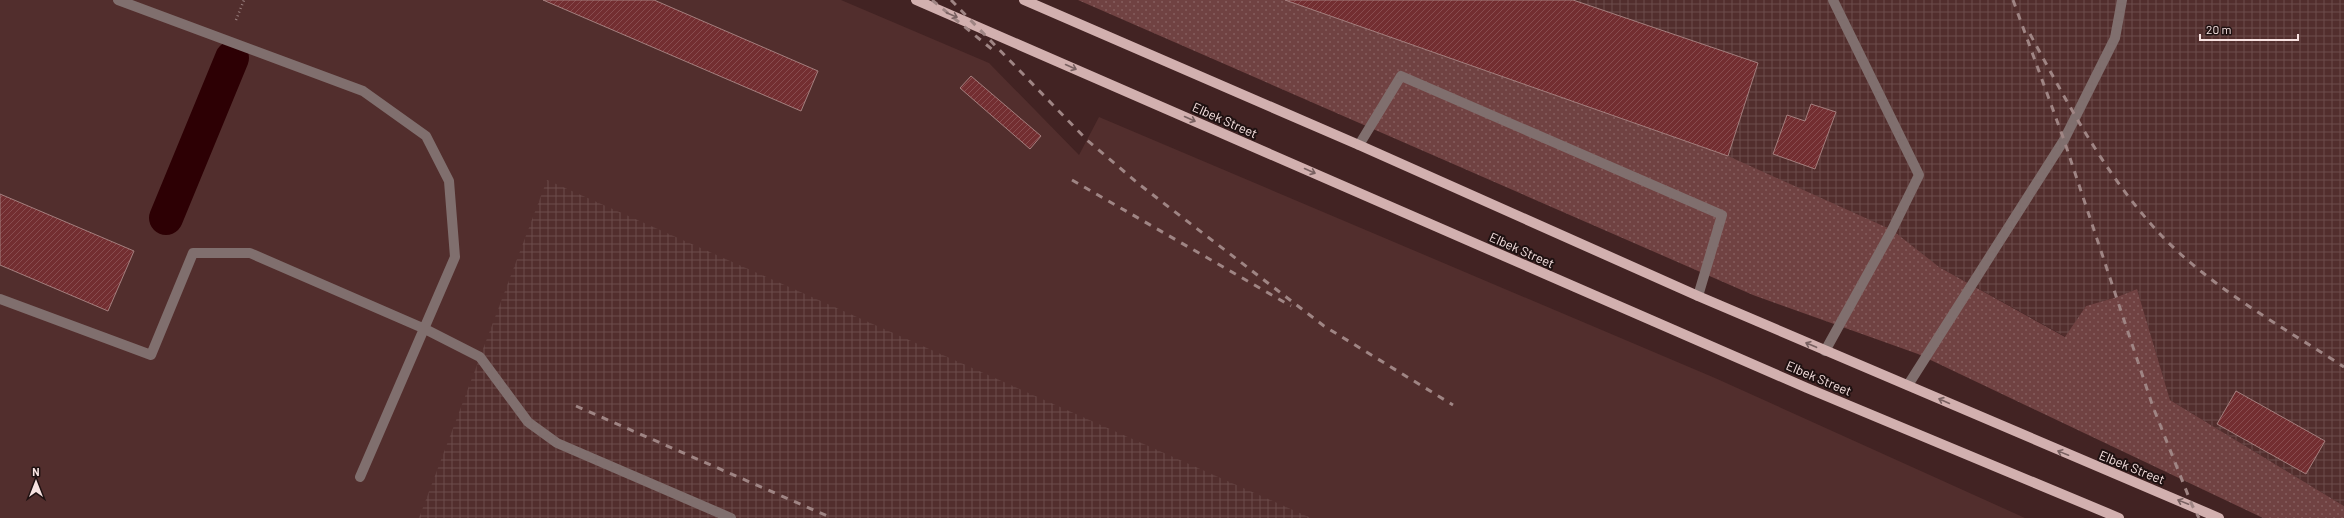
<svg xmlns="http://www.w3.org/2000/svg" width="2344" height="518" viewBox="0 0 2344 518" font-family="Barlow,sans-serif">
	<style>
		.built { fill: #522e2d }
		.industrial { fill: url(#industrial-grid) }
		.grass { fill: url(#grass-dots) }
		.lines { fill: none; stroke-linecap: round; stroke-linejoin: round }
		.canal { stroke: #2d0004; stroke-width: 34 }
		.building { fill: url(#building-hatch); stroke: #a47f7e }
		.path { stroke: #9b8180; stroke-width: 2.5; stroke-dasharray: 1 3; stroke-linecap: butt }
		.minor { stroke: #806f6e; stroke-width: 10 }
		.major { stroke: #d2b0af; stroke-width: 10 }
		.rail { stroke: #9f8584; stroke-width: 3; stroke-dasharray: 7 7; stroke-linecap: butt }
		.oneway { stroke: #786060 }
		.labels { text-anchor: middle; stroke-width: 4; stroke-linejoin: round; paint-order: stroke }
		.street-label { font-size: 13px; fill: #f7e2e1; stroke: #1f1111 }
	</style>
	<defs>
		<pattern id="industrial-grid" width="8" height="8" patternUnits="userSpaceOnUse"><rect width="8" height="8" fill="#522e2d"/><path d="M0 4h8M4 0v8" fill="none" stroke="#6c4c4b"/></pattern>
		<pattern id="grass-dots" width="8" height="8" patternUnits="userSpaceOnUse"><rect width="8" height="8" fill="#704242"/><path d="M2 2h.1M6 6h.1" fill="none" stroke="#855d5d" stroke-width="1.8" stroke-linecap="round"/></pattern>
		<pattern id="building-hatch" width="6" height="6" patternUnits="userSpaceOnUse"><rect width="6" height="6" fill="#732e31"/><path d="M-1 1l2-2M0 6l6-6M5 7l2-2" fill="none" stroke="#884c4f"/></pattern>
	</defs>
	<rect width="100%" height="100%" fill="#422323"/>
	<path class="built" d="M 0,0 L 841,0 L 989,63 L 1079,155 L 1099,117 L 1715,378 L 2025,518 L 0,518 Z"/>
	<path class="industrial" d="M 1285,0 L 2344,0 L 2344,506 L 2170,400 L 2137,289 L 2117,297 L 2086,306 L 2066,337 L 1939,267 Z
		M 547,180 L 1311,518 L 419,518 Z"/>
	<path class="grass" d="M 1078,0 L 1289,0 L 1728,156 L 1892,230 L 1939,267 L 2065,337 L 2086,306 L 2117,297 L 2137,289 L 2170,400 L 2344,506 L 2344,518 L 2263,518 L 1918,354 L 1753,295 Z"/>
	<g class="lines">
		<path class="canal" d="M 166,218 L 232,58"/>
	</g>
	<path class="building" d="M 543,0 L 654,0 L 818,71 L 801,111 Z
		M 1285,0 L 1573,0 L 1758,63 L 1728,156 Z
		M 971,76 L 1041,136 L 1030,149 L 960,88 Z
		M 1811,104 L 1836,112 L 1815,169 L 1773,154 L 1787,115 L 1805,121 Z
		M 0,194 L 134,251 L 108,311 L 0,265 Z
		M 2236,391 L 2325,441 L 2306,474 L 2217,424 Z"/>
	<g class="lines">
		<path class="path" d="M 236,20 L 244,0"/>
		<path class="minor" d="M 118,0 L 363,91 L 426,136 L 449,181 L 455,257 L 360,477
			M 1359,145 L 1401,76 L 1722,215 L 1698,296
			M 0,299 L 151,355 L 193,253 L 250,253 L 425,329 L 480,357 L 528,422 L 557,443 L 731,518
			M 1825,351 L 1892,230 L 1919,175 L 1833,0
			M 1908,385 L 2064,140 L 2115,38 L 2122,0"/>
		<path class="major" d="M 916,0 L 1807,388 L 2119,518
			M 1024,0 L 1359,145 L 1698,296 L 2219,518"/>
		<path class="rail" d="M 932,0 L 994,51
			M 951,0 L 1087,140 L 1140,185 L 1324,326 L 1453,405
			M 2013,0 L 2064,140 L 2153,407 L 2192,505 L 2199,518
			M 2030,34 C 2068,104 2105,175 2160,234 C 2211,288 2283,327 2344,367
			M 1072,180 L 1291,306
			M 576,406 L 832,518"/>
	</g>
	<defs><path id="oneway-shaft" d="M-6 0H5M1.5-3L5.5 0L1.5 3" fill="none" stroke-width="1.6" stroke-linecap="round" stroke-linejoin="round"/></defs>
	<g class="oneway">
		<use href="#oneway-shaft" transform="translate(952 15) rotate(23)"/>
		<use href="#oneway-shaft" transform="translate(1071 67) rotate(24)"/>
		<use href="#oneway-shaft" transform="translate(1190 119) rotate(24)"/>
		<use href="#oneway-shaft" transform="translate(1310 171) rotate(24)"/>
		<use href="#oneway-shaft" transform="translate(1811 345) rotate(-157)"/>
		<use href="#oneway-shaft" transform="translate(1944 401) rotate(-156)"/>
		<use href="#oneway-shaft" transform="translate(2063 453) rotate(-158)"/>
		<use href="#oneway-shaft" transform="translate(2183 502) rotate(-158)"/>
	</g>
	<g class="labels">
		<g class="street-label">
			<text transform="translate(1225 120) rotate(24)" y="5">Elbek Street</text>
			<text transform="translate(1522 250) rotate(24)" y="5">Elbek Street</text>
			<text transform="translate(1819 378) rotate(23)" y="5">Elbek Street</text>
			<text transform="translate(2132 467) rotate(22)" y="5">Elbek Street</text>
		</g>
	</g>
	<g transform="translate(36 482)" stroke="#1f1111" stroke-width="3" paint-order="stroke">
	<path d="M0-3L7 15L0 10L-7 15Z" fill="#f7e2e1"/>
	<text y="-6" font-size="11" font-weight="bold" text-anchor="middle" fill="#f7e2e1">N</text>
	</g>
	<path d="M2200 34v6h98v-6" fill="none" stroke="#f7e2e1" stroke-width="2"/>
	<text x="2206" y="34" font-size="12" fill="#f7e2e1" stroke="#1f1111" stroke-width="3" paint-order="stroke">20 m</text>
</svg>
